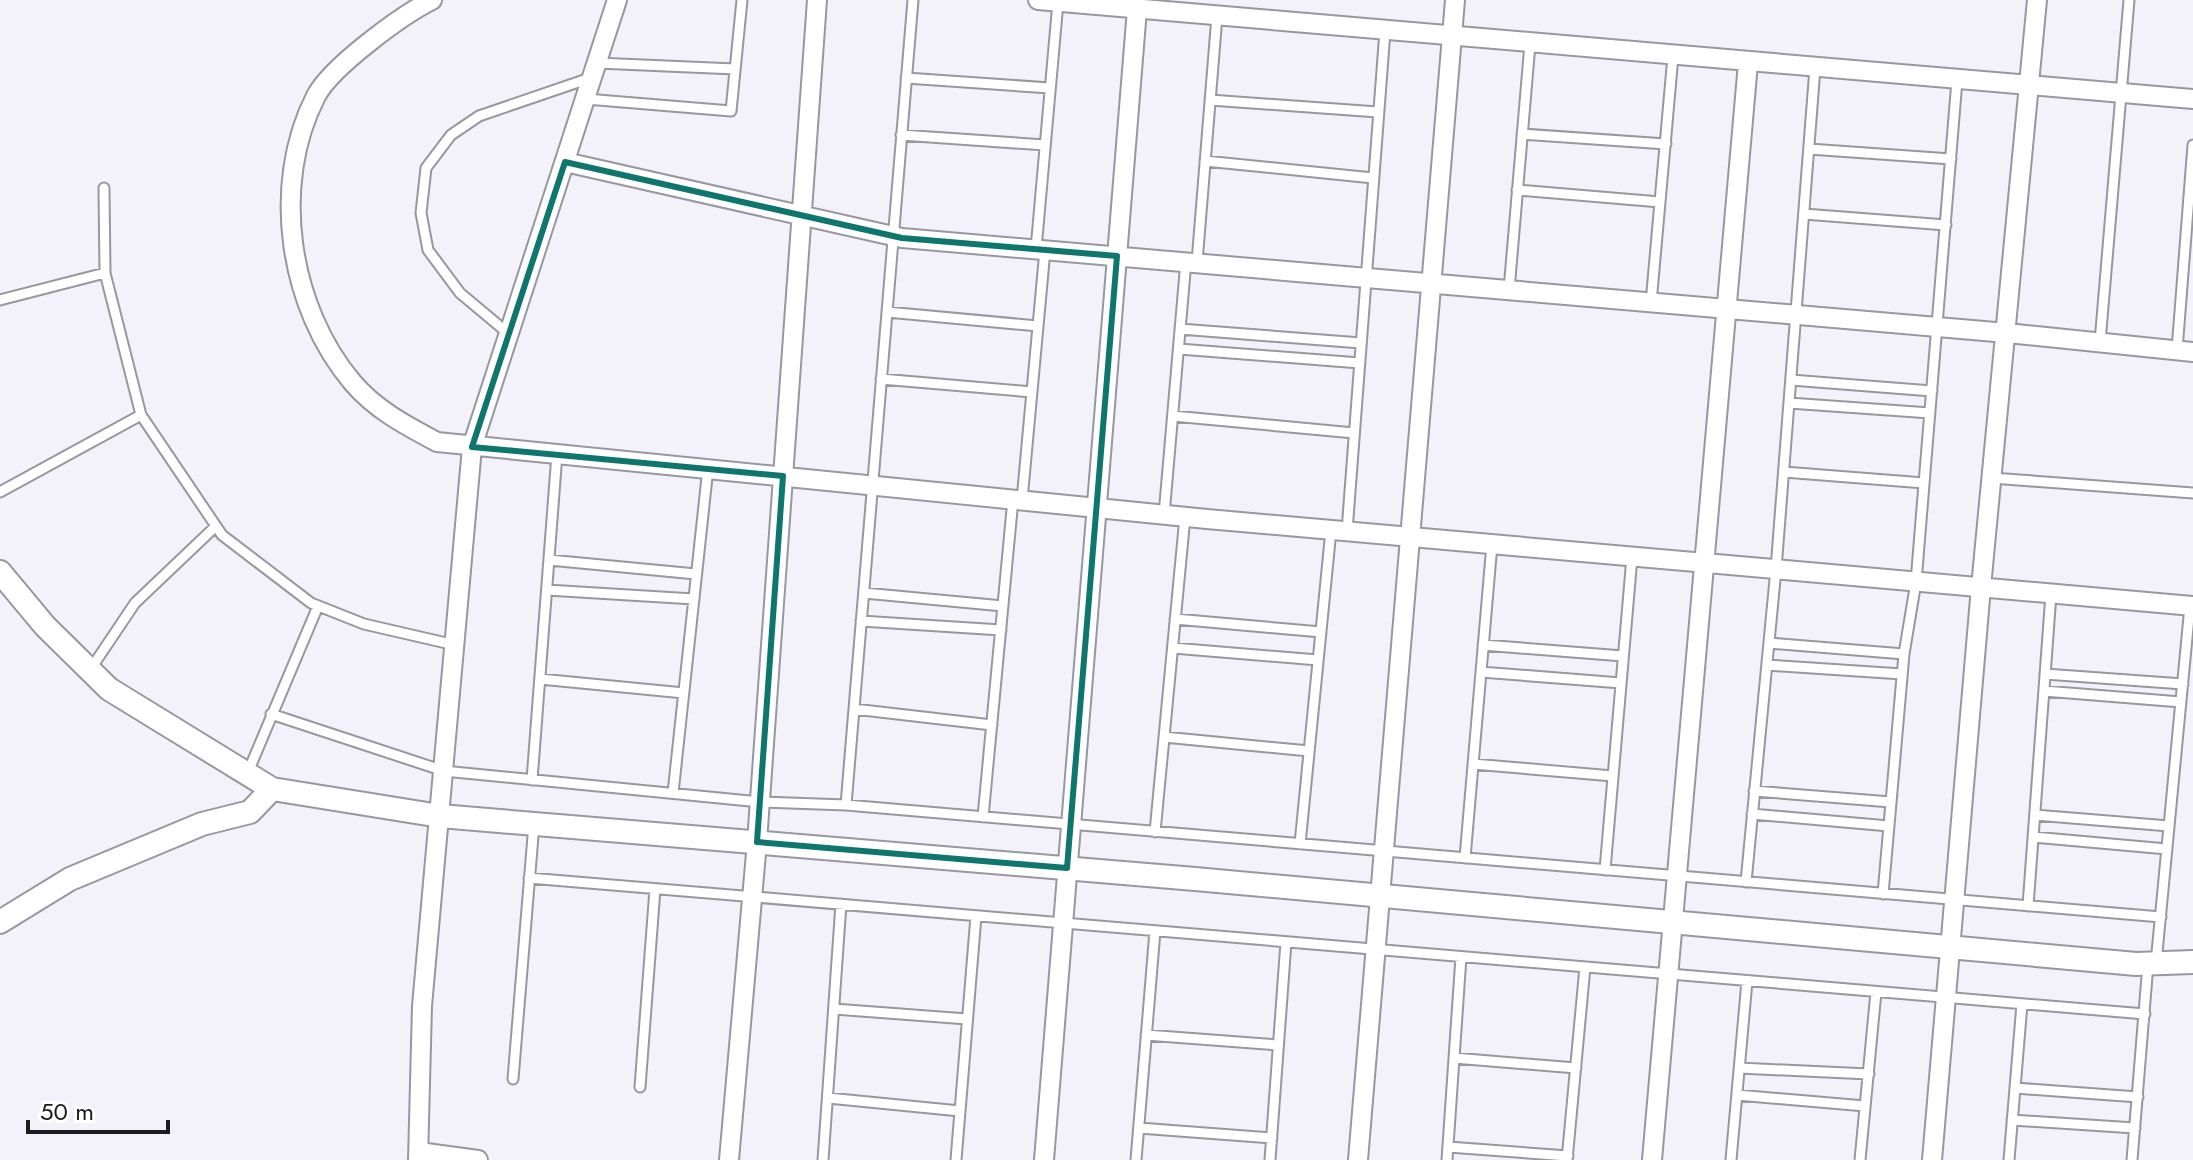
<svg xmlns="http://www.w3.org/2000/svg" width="2193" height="1160" viewBox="0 0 2193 1160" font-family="Jost,sans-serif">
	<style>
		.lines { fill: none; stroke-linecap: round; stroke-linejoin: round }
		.service-casing { stroke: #98979f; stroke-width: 13 }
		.minor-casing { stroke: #98979f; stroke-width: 22 }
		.tertiary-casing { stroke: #98979f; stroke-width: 26 }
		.service { stroke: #fff; stroke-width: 9 }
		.minor { stroke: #fff; stroke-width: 18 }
		.tertiary { stroke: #fff; stroke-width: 22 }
		.marked { fill: none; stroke: #0f766e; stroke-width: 6; stroke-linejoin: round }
	</style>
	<rect width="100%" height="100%" fill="#f3f2fa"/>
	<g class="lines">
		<g class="service-casing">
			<path id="service" d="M 597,63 L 735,69
				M 906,78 L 1050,88
				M 586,99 L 731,111 L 742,0
				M 1210,100 L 1378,112
				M 1522,134 L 1666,144
				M 901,135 L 1045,145
				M 1809,149 L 1951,159
				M 1205,161 L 1373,178
				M 104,188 L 105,273 L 141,415 L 222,535 L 311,603 L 364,624 L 455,645
				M 1517,190 L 1660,202
				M 1804,214 L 1946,225
				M 1036,249 L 1058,2
				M 1197,262 L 1217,16
				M 1509,290 L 1530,44
				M 0,300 L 105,273
				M 1651,303 L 1673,56
				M 887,312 L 1038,326
				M 1180,329 L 1361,343
				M 509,334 L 460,293 L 428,250 L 421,213 L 426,168 L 451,135 L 479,116 L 593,77
				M 2100,342 L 2129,0
				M 1179,349 L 1360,363
				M 2177,350 L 2193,145
				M 881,379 L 1032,392
				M 1791,380 L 1932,391
				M 1789,403 L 1930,413
				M 1173,416 L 1354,433
				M 1784,472 L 1924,483
				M 1992,478 L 2193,493
				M 0,492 L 141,415
				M 1022,500 L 1045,250
				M 1164,515 L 1186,261
				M 1347,531 L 1385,31
				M 549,560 L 696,574
				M 547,590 L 694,599
				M 864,593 L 1003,606
				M 1175,619 L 1321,632
				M 861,621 L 1001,630
				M 1769,643 L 1904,654
				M 1483,645 L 1623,656
				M 1173,648 L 1318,660
				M 1767,665 L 1902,674
				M 90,670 L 135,603 L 216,526
				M 1481,672 L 1621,683
				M 2045,674 L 2183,684
				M 540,679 L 684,693
				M 2044,691 L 2181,702
				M 854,709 L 992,725
				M 271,714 L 444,771 L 760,802 L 846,805 L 2161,917
				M 1164,737 L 1309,751
				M 1473,764 L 1613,776
				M 248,772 L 318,606
				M 532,780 L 557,454
				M 1754,791 L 1891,802
				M 673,793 L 708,468
				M 846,805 L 913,0
				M 1752,814 L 1889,826
				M 2035,815 L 2169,826
				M 983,817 L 1013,499
				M 1155,832 L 1185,517
				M 2033,837 L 2167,849
				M 1300,844 L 1331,530
				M 1465,858 L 1492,544
				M 1605,870 L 1632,557
				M 529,878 L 2145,1014
				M 1746,882 L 1776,569 L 1815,68
				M 1883,894 L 1904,654 L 1916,582 L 1957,80
				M 2028,906 L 2051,594
				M 2156,963 L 2190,606
				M 834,1009 L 967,1019
				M 1146,1035 L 1278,1045
				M 1454,1058 L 1576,1068
				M 1739,1068 L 1869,1074
				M 513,1079 L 534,824
				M 640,1087 L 655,889
				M 2015,1088 L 2138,1097
				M 1737,1095 L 1865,1106
				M 828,1098 L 960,1111
				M 2012,1120 L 2135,1128
				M 1139,1128 L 1272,1138
				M 1448,1147 L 1568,1156
				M 823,1160 L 841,904
				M 956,1160 L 976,916
				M 1136,1160 L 1155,931
				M 1270,1160 L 1286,942
				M 1447,1160 L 1461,957
				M 1567,1160 L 1585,967
				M 1731,1160 L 1747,981
				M 1860,1160 L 1876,992
				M 2009,1160 L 2022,1004
				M 2132,1160 L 2148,964"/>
		</g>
		<g class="minor-casing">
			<path id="minor" d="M 432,0 C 402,15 331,67 316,96 C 270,185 289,308 353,383 C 376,410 407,426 437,442 L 1207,519 L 2193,606
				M 1038,0 L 2193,99
				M 565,162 L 902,238 L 2007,333 L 2193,352
				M 419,1152 L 478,1160
				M 418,1160 L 422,1006 L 472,447 L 617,0
				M 729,1160 L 757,842 L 817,0
				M 1044,1160 L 1137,9
				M 1358,1160 L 1455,0
				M 1652,1160 L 1748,63
				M 1932,1160 L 1981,587 L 2037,0"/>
		</g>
		<g class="tertiary-casing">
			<path id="tertiary" d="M 0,572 L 45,626 L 109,689 L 272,789 L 440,816 L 1195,879 L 2136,964 L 2193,962
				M 0,922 L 70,879 L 202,824 L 250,812 L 272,789"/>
		</g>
		<use href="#service" class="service"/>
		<use href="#minor" class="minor"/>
		<use href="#tertiary" class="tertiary"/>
	</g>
	<path class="marked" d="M 565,162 L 902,238 L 1117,256 L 1067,868 L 757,842 L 783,476 L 472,447 Z"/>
	<path d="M28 1120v12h140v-12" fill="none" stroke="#1c1c1f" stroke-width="4"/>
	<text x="40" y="1120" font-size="24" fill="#1c1c1f" stroke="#ffffff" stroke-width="6" paint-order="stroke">50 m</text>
</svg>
